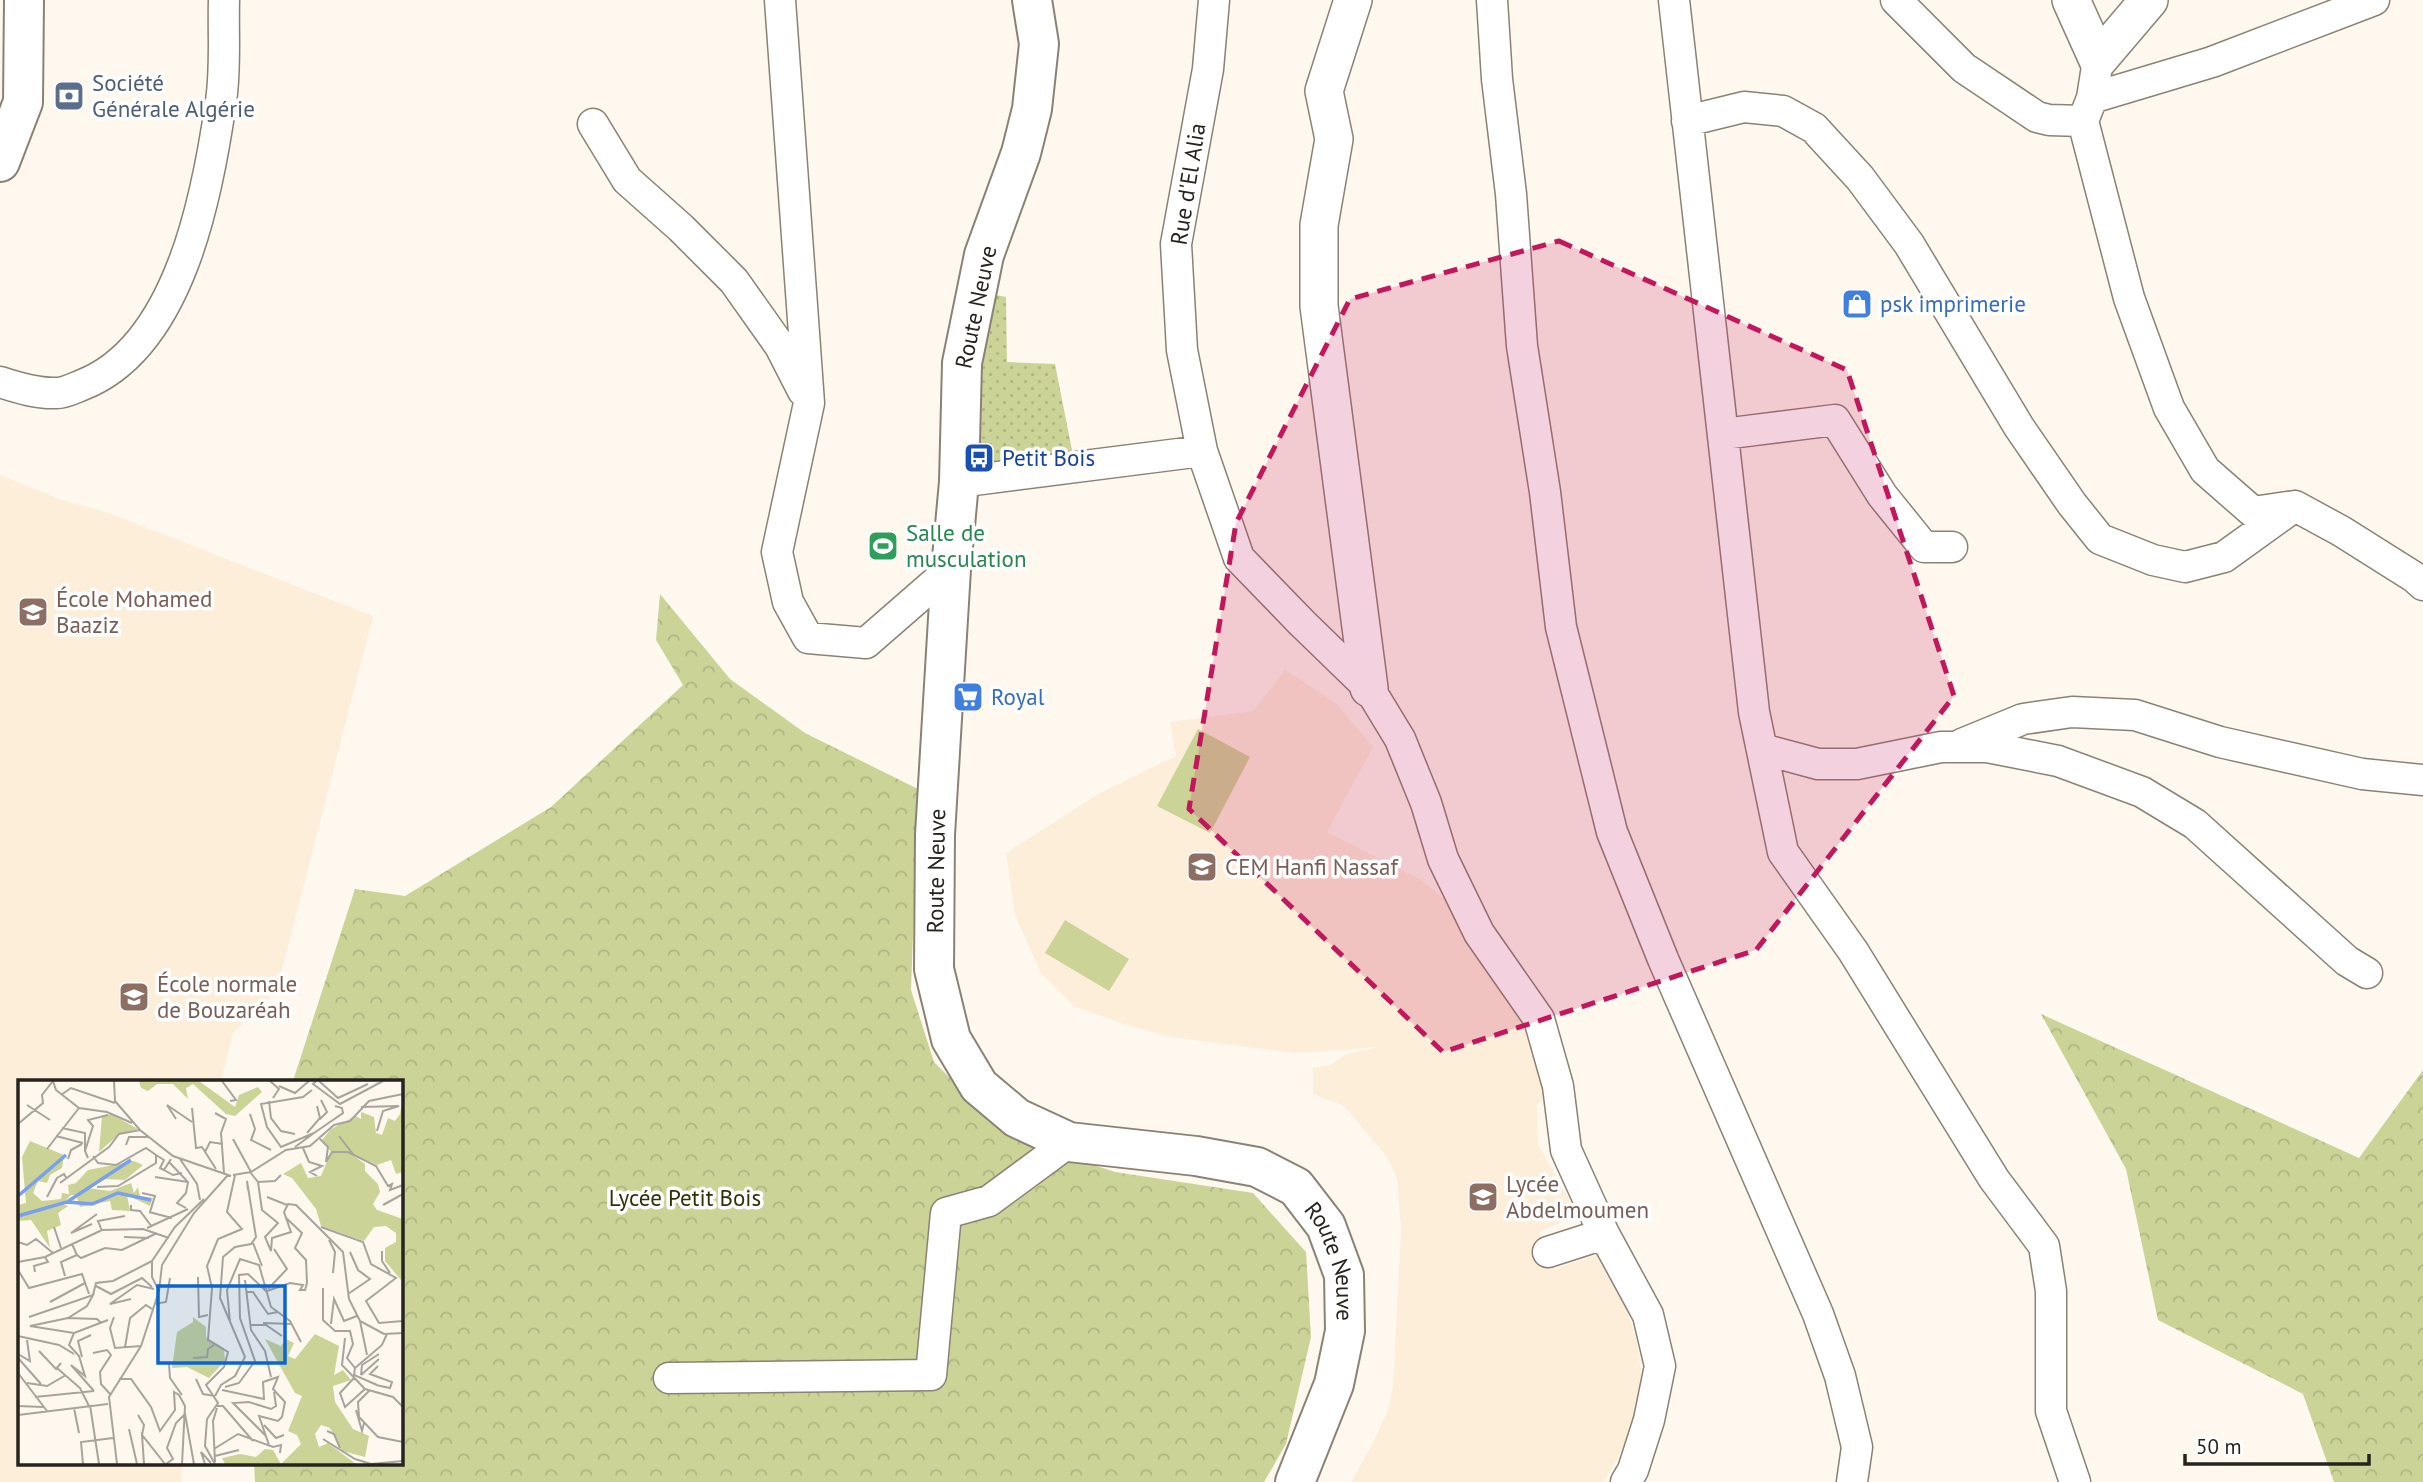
<svg xmlns="http://www.w3.org/2000/svg" width="2423" height="1482" viewBox="0 0 2423 1482" font-family="'PT Sans',sans-serif">
	<style>
		.built { fill: #fdeeda }
		.grass { fill: url(#grass-dots) }
		.forest { fill: url(#forest-crowns) }
		.pitch { fill: #ccd397 }
		.lines { fill: none; stroke-linecap: round; stroke-linejoin: round }
		.minor-casing { stroke: #8b8275; stroke-width: 33 }
		.tertiary-casing { stroke: #8b8275; stroke-width: 40 }
		.secondary-casing { stroke: #8b8275; stroke-width: 42 }
		.primary-casing { stroke: #8b8275; stroke-width: 42 }
		.minor { stroke: #fff; stroke-width: 30 }
		.tertiary { stroke: #fff; stroke-width: 37 }
		.secondary { stroke: #fff; stroke-width: 38 }
		.primary { stroke: #fff; stroke-width: 38 }
		.marked { fill: #c2185b; fill-opacity: 0.2; stroke: #c2185b; stroke-width: 5; stroke-dasharray: 14 9; stroke-linejoin: round }
		.labels { text-anchor: middle; stroke-width: 7; stroke-linejoin: round; paint-order: stroke }
		.service-label { font-size: 23px; fill: #4e5e75; stroke: #fff; text-anchor: start }
		.street-label { font-size: 23px; fill: #27241f; stroke: #fff }
		.shop-label { font-size: 23px; fill: #366cbe; stroke: #fff; text-anchor: start }
		.transit-label { font-size: 23px; fill: #164399; stroke: #fff; text-anchor: start }
		.leisure-label { font-size: 23px; fill: #27864d; stroke: #fff; text-anchor: start }
		.education-label { font-size: 23px; fill: #785e54; stroke: #fff; text-anchor: start }
		.park-label { font-size: 23px; fill: #2f3208; stroke: #fff }
		.inset-river { fill: none; stroke: #7a9fec; stroke-width: 3.5 }
		.inset-road { fill: none; stroke: #a8a39c; stroke-width: 2 }
		.view { fill: #0b65ce; fill-opacity: 0.15; stroke: #0b65ce; stroke-width: 3.5 }
		.inset-edge { fill: none; stroke: #27241f; stroke-width: 3.5 }
	</style>
	<defs>
		<pattern id="grass-dots" width="8" height="8" patternUnits="userSpaceOnUse" patternTransform="scale(1.75)"><rect width="8" height="8" fill="#ccd397"/><path d="M2 2h.1M6 6h.1" fill="none" stroke="#afb582" stroke-width="1.8" stroke-linecap="round"/></pattern>
		<pattern id="forest-crowns" width="20" height="18" patternUnits="userSpaceOnUse" patternTransform="scale(1.75)"><rect width="20" height="18" fill="#ccd397"/><path d="M2 6a3 3 0 1 1 6 0M12 15a3 3 0 1 1 6 0" fill="none" stroke="#afb582"/></pattern>
	</defs>
	<rect width="100%" height="100%" fill="#fef8ef"/>
	<path class="built" d="M 0,475 L 59,499 L 106,512 L 373,616 L 277,989 L 233,1033 L 221,1081 L 19,1081 L 19,1463 L 183,1463 L 181,1482 L 0,1482 Z
		M 1285,670 L 1336,703 L 1373,747 L 1327,832 L 1423,881 L 1493,940 L 1533,1030 L 1546,1095 L 1537,1104 L 1538,1144 L 1578,1215 L 1539,1232 L 1555,1269 L 1598,1254 L 1626,1305 L 1636,1338 L 1641,1371 L 1641,1398 L 1636,1424 L 1604,1482 L 1351,1482 L 1373,1443 L 1388,1410 L 1393,1387 L 1401,1228 L 1397,1178 L 1388,1158 L 1344,1106 L 1313,1094 L 1313,1068 L 1330,1065 L 1345,1055 L 1378,1047 L 1296,1053 L 1171,1037 L 1121,1023 L 1074,1006 L 1041,973 L 1015,915 L 1006,853 L 1100,793 L 1176,756 L 1170,722 L 1253,711 Z"/>
	<path class="grass" d="M 985,293 L 1006,297 L 1007,362 L 1055,364 L 1073,455 L 1002,464 L 979,458 L 975,365 Z"/>
	<path class="forest" d="M 660,594 L 730,679 L 805,733 L 918,789 L 911,990 L 934,1062 L 1009,1137 L 1115,1172 L 1253,1193 L 1306,1252 L 1311,1337 L 1286,1444 L 1264,1482 L 255,1482 L 254,1463 L 401,1463 L 401,1081 L 293,1081 L 355,889 L 405,896 L 551,807 L 683,685 L 656,640 Z
		M 2041,1014 L 2359,1158 L 2423,1070 L 2423,1482 L 2334,1482 L 2303,1394 L 2158,1320 L 2126,1169 Z"/>
	<path class="pitch" d="M 1198,729 L 1250,757 L 1210,833 L 1157,806 Z
		M 1065,920 L 1129,959 L 1109,991 L 1045,953 Z"/>
	<g class="lines">
		<g class="minor-casing">
			<path id="minor" d="M 780,0 L 809,403 L 777,552 L 788,602 L 808,638 L 866,643 L 951,569
				M 1214,0 L 1208,69 L 1176,244 L 1182,350 L 1202,451 L 1239,558 L 1302,623 L 1369,688 L 1400,739 L 1426,803 L 1443,859 L 1479,933 L 1539,1019 L 1558,1086 L 1566,1150 L 1604,1234 L 1648,1315 L 1660,1366 L 1649,1420 L 1633,1470 L 1626,1482
				M 1492,0 L 1497,79 L 1511,194 L 1522,346 L 1545,492 L 1561,627 L 1612,832 L 1663,959 L 1818,1314 L 1840,1376 L 1857,1447 L 1852,1482
				M 1674,0 L 1754,712 L 1783,852 L 1853,951 L 1994,1179 L 2044,1246 L 2051,1291 L 2051,1411 L 2075,1482
				M 1896,0 L 1964,68 L 2037,117 L 2049,120 L 2083,121
				M 2098,60 L 2092,98 L 2083,121 L 2129,298 L 2169,408 L 2205,470 L 2253,512 L 2295,506 L 2341,531 L 2414,577 L 2423,585
				M 2092,98 L 2212,62 L 2374,0
				M 1687,121 L 1744,107 L 1783,111 L 1814,128 L 1860,178 L 1909,244 L 2019,427 L 2072,504 L 2100,539 L 2153,560 L 2185,567 L 2224,557 L 2295,506
				M 593,124 L 627,180 L 681,228 L 734,281 L 780,346 L 803,391
				M 0,382 C 18,388 38,394 57,393 C 65,393 74,388 82,385 C 180,347 208,193 221,101 C 226,68 223,33 224,0
				M 1723,434 L 1835,420 L 1882,495 L 1924,547 L 1952,547
				M 959,482 L 1202,451
				M 1962,744 L 2023,719 L 2072,712 L 2135,715 L 2220,742 L 2362,774 L 2423,780
				M 1762,749 L 1818,764 L 1857,764 L 1941,747 L 1987,747 L 2058,761 L 2142,792 L 2195,824 L 2347,961 L 2367,973
				M 1548,1252 L 1604,1234
				M 669,1378 L 931,1375 L 946,1213 L 989,1201 L 1069,1142"/>
		</g>
		<g class="tertiary-casing">
			<path id="tertiary" d="M 1353,0 L 1324,91 L 1334,139 L 1319,225 L 1319,306 L 1369,688
				M 2071,0 L 2098,60 L 2149,0"/>
		</g>
		<g class="secondary-casing">
			<g id="secondary">
				<path id="s1" d="M 1032,0 L 1039,44 L 1032,109 L 1021,153 L 984,255 L 962,363 L 959,482 L 951,569 L 935,835 L 934,969 L 951,1039 L 979,1086 L 1017,1118 L 1069,1142 L 1196,1156 L 1257,1167 L 1296,1187 L 1326,1226 L 1344,1275 L 1345,1331 L 1334,1384 L 1295,1482"/>
			</g>
		</g>
		<g class="primary-casing">
			<path id="primary" d="M 0,162 L 23,102 L 24,0"/>
		</g>
		<use href="#minor" class="minor"/>
		<use href="#tertiary" class="tertiary"/>
		<use href="#secondary" class="secondary"/>
		<use href="#primary" class="primary"/>
	</g>
	<path class="marked" d="M 1559,241 L 1847,370 L 1954,696 L 1756,950 L 1443,1052 L 1189,809 L 1236,523 L 1350,299 Z"/>
	<defs>
		<g id="bank-square" transform="scale(1.575)"><rect x="-9" y="-9" width="18" height="18" rx="4" fill="#5c6f8a" stroke="#fff"/><path d="M-6-4H6V4H-6ZM0-2.3a2.3 2.3 0 1 0 0 4.6a2.3 2.3 0 1 0 0-4.6Z" fill="#fff"/></g>
		<g id="shop-square" transform="scale(1.575)"><rect x="-9" y="-9" width="18" height="18" rx="4" fill="#3f7fe0" stroke="#fff"/><path d="M-5-2.5h2.3a2.7 3.5 0 0 1 5.4 0H5L5.5 6h-11ZM-1.5-2.5h3a1.5 2.3 0 0 0-3 0Z" fill="#fff"/></g>
		<g id="bus-square" transform="scale(1.575)"><rect x="-9" y="-9" width="18" height="18" rx="4" fill="#1a4fb4" stroke="#fff"/><path d="M-5-6H5V4H4V6H2V4H-2V6H-4V4H-5ZM-3.5-4V0h7V-4ZM-3.5 1.2v1.5H-2V1.2ZM2 1.2v1.5H3.5V1.2Z" fill="#fff"/></g>
		<g id="stadium-square" transform="scale(1.575)"><rect x="-9" y="-9" width="18" height="18" rx="4" fill="#2e9e5b" stroke="#fff"/><path d="M0-5a6.5 5 0 1 0 0 10a6.5 5 0 1 0 0-10ZM-3.5-1.8h7v3.6h-7Z" fill="#fff"/></g>
		<g id="school-square" transform="scale(1.575)"><rect x="-9" y="-9" width="18" height="18" rx="4" fill="#8d6e63" stroke="#fff"/><path d="M0-5L7-2L0 1L-7-2ZM-4 1L0 2.5L4 1V4Q0 6-4 4Z" fill="#fff"/></g>
		<g id="supermarket-square" transform="scale(1.575)"><rect x="-9" y="-9" width="18" height="18" rx="4" fill="#3f7fe0" stroke="#fff"/><path d="M-6-5.5h2.5l.6 2H6L4.5 2H-2.5L-4.4-4H-6ZM-1.5 3.2a1.3 1.3 0 1 0 .1 0ZM3 3.2a1.3 1.3 0 1 0 .1 0Z" fill="#fff"/></g>
		<g id="university-square" transform="scale(1.575)"><rect x="-9" y="-9" width="18" height="18" rx="4" fill="#8d6e63" stroke="#fff"/><path d="M0-5L7-2L0 1L-7-2ZM-4 1L0 2.5L4 1V4Q0 6-4 4Z" fill="#fff"/></g>
	</defs>
	<g fill-rule="evenodd">
		<use href="#bank-square" x="69" y="96"/>
		<use href="#shop-square" x="1857" y="304"/>
		<use href="#bus-square" x="979" y="458"/>
		<use href="#stadium-square" x="883" y="546"/>
		<use href="#school-square" x="33" y="612"/>
		<use href="#supermarket-square" x="968" y="697"/>
		<use href="#school-square" x="1202" y="867"/>
		<use href="#university-square" x="134" y="997"/>
		<use href="#school-square" x="1483" y="1197"/>
	</g>
	<g class="labels">
		<g class="service-label">
			<text x="92" y="91">Société<tspan x="92" dy="26">Générale Algérie</tspan></text>
		</g>
		<g class="street-label">
			<text transform="translate(1188 184) rotate(-81)" y="8">Rue d'El Alia</text>
			<text transform="translate(976 307) rotate(-78)" y="8">Route Neuve</text>
			<text transform="translate(936 871) rotate(-89)" y="8">Route Neuve</text>
			<text dy="8" stroke="none"><textPath href="#s1" startOffset="1533">Route Neuve</textPath></text>
		</g>
		<g class="shop-label">
			<text x="1880" y="312">psk imprimerie</text>
			<text x="991" y="705">Royal</text>
		</g>
		<g class="transit-label">
			<text x="1002" y="466">Petit Bois</text>
		</g>
		<g class="leisure-label">
			<text x="906" y="541">Salle de<tspan x="906" dy="26">musculation</tspan></text>
		</g>
		<g class="education-label">
			<text x="56" y="607">École Mohamed<tspan x="56" dy="26">Baaziz</tspan></text>
			<text x="1225" y="875">CEM Hanfi Nassaf</text>
			<text x="157" y="992">École normale<tspan x="157" dy="26">de Bouzaréah</tspan></text>
			<text x="1506" y="1192">Lycée<tspan x="1506" dy="26">Abdelmoumen</tspan></text>
		</g>
		<g class="park-label">
			<text x="685" y="1206">Lycée Petit Bois</text>
		</g>
	</g>
	<g transform="translate(18 1080)">
		<rect width="385" height="385" fill="#fef8ef"/>
		<path d="M 121,1 L 181,1 L 217,27 L 221,15 L 240,7 L 244,12 L 217,36 L 208,34 L 175,4 L 168,8 L 170,19 L 155,4 L 139,4 L 130,11 L 123,8 ZM 385,16 L 385,92 L 378,94 L 373,80 L 359,85 L 332,73 L 347,84 L 347,91 L 360,104 L 362,112 L 355,124 L 359,130 L 385,139 L 383,200 L 367,181 L 367,168 L 378,162 L 378,153 L 368,146 L 356,147 L 346,161 L 303,146 L 298,129 L 274,98 L 265,94 L 283,83 L 290,98 L 303,96 L 313,72 L 304,60 L 313,49 L 338,36 L 343,39 L 343,32 L 356,37 L 358,53 L 364,55 L 370,38 L 377,41 L 382,34 ZM 12,61 L 46,75 L 44,88 L 32,95 L 29,103 L 20,101 L 15,113 L 24,121 L 43,119 L 44,113 L 51,114 L 50,105 L 58,103 L 70,90 L 116,81 L 125,85 L 107,100 L 87,99 L 69,108 L 92,111 L 113,103 L 116,113 L 120,107 L 122,116 L 135,118 L 132,126 L 109,115 L 112,131 L 94,130 L 92,121 L 62,127 L 58,115 L 53,115 L 44,124 L 50,126 L 40,133 L 43,145 L 29,151 L 32,168 L 13,140 L 0,141 L 0,125 L 8,123 L 4,77 ZM 175,237 L 188,247 L 188,257 L 206,268 L 207,281 L 191,298 L 169,287 L 154,288 L 159,252 L 175,242 ZM 297,254 L 321,266 L 316,295 L 325,290 L 333,300 L 315,306 L 317,322 L 335,349 L 351,356 L 347,377 L 324,371 L 312,348 L 303,345 L 297,354 L 301,367 L 310,363 L 338,384 L 207,384 L 204,378 L 222,374 L 238,377 L 247,369 L 255,370 L 263,384 L 283,364 L 279,355 L 270,351 L 284,316 L 277,313 L 247,259 L 263,266 L 268,259 L 276,263 L 270,276 L 277,279 Z" fill="#ccd397"/>
		<path d="M 93,34 L 120,49 L 101,54 L 81,72 L 84,36 Z" fill="#ccd397"/>
		<path class="inset-river" d="M 0,116 L 48,75M 49,122 L 74,124 L 100,113 L 133,120M 0,136 L 49,122 L 113,80"/>
		<path class="inset-road" d="M 35,1 L 38,10 L 61,28 L 89,32 L 114,43M 96,1 L 97,21 L 122,50 L 155,76 L 213,96M 204,1 L 218,20 L 212,21M 252,1 L 261,9 L 255,18M 298,1 L 295,4 L 322,24 L 365,1M 301,1 L 320,18 L 350,4M 261,6 L 277,13 L 291,1M 43,15 L 53,8 L 97,23M 251,21 L 253,38 L 263,51 L 277,54M 9,25 L 32,40M 343,27 L 381,26 L 365,31 L 359,51M 174,28 L 178,68 L 184,67 L 198,89M 197,33 L 208,39 L 203,53 L 206,93M 232,34 L 237,49 L 233,60 L 253,70M 158,39 L 149,25 L 174,42M 302,39 L 309,32 L 303,20M 0,44 L 25,23 L 24,15 L 35,1M 44,48 L 67,53 L 67,71M 289,53 L 302,38 L 299,26M 296,53 L 325,33 L 324,28 L 317,26M 38,56 L 65,63M 321,56 L 335,74M 215,59 L 233,92M 302,59 L 310,67 L 308,82 L 314,72 L 330,72 L 358,86 L 370,106 L 374,104 L 372,110 L 385,105M 108,65 L 111,57 L 131,57M 277,67 L 296,53 L 263,67 L 249,47 L 243,24 L 285,17 L 294,10M 285,68 L 291,82 L 304,86 L 292,92 L 299,96M 29,69 L 61,28M 187,72 L 192,62 L 205,64M 75,76 L 80,83 L 98,85 L 128,68 L 138,75M 70,78 L 67,71 L 75,46 L 70,40 L 90,35M 50,79 L 53,70 L 64,64M 153,79 L 146,90 L 155,95 L 164,93M 162,79 L 179,104 L 182,120M 151,82 L 170,102 L 168,113 L 159,123 L 168,128M 232,92 L 240,102 L 244,130 L 260,143 L 247,157 L 253,171 L 254,158 L 273,152 L 266,132 L 270,124 L 278,125 L 325,172 L 331,219 L 342,241 L 366,254 L 385,253M 215,95 L 233,92 L 268,70 L 292,66 L 316,45 L 332,41 L 351,21 L 385,14M 137,97 L 170,102M 240,102 L 257,101 L 263,95M 42,103 L 91,67 L 101,54 L 122,50M 79,107 L 100,106 L 138,83 L 138,75 L 146,80 L 142,88 L 146,90M 124,113 L 137,116 L 132,132M 29,117 L 39,98 L 46,94 L 49,99M 249,117 L 269,125M 113,125 L 113,130 L 122,131 L 134,147M 365,125 L 385,114M 131,132 L 154,138M 74,144 L 53,153 L 79,134M 36,147 L 43,168M 303,147 L 345,162 L 353,184 L 378,198 L 348,221 L 361,243 L 385,241M 129,148 L 170,129M 84,151 L 80,141 L 107,136M 106,157 L 131,158M 311,160 L 317,172 L 315,193M 0,162 L 9,165 L 18,159 L 35,173M 235,163 L 244,186M 364,171 L 364,181 L 372,193M 59,175 L 63,178 L 87,168 L 104,170 L 139,153M 0,182 L 27,177 L 84,150 L 125,149 L 151,158M 0,190 L 11,208 L 64,194 L 71,214M 17,192 L 16,186 L 30,182 L 27,177M 47,196 L 43,182 L 59,175 L 54,164M 180,197 L 181,237 L 190,235M 227,200 L 233,250 L 247,271 L 253,297M 78,206 L 93,214 L 124,198 L 134,207M 305,208 L 305,240 L 317,251 L 332,251 L 335,264 L 329,278 L 337,288M 250,209 L 269,189 L 256,169M 141,211 L 134,197 L 134,181 L 157,147 L 186,119M 249,211 L 272,203 L 285,205 L 282,210 L 287,210 L 289,203 L 288,180 L 277,168 L 284,153 L 267,137M 228,212 L 235,212 L 250,234 L 260,232M 330,214 L 352,199 L 340,190 L 332,172M 75,215 L 78,203 L 95,201 L 134,181M 113,219 L 92,224 L 119,205 L 136,209M 32,222 L 67,203M 136,224 L 148,222 L 152,198M 11,237 L 75,215 L 69,226 L 50,238 L 12,246 L 56,253 L 51,265 L 61,276 L 67,296 L 53,285 L 76,311M 96,237 L 92,248 L 97,268 L 123,266M 50,238 L 79,239 L 83,243M 342,241 L 349,275M 212,242 L 209,210 L 222,179 L 241,185 L 253,227 L 272,241 L 283,262M 245,243 L 274,244M 313,244 L 316,219 L 326,241 L 339,236M 232,245 L 248,245 L 264,256M 56,253 L 90,240M 0,256 L 41,265 L 56,274M 327,258 L 324,285 L 347,309 L 375,317 L 385,327M 107,267 L 112,238 L 128,225 L 134,229M 21,271 L 38,289 L 43,283M 75,273 L 89,270 L 93,275 L 82,292 L 83,304 L 92,314M 0,274 L 12,281 L 9,260M 64,277 L 60,261 L 73,255M 0,278 L 23,304M 175,278 L 189,277 L 190,269 L 196,265M 151,284 L 152,298 L 164,315M 39,288 L 62,308 L 71,326M 0,293 L 29,331M 343,295 L 344,285 L 361,274M 343,295 L 361,279M 336,298 L 322,313 L 327,327 L 347,309M 101,299 L 113,299 L 133,327 L 142,351 L 157,330 L 156,312 L 161,315 L 167,326 L 164,384M 178,299 L 185,314 L 197,316M 9,303 L 29,306 L 48,295M 358,305 L 372,308 L 374,302 L 352,294 L 360,286M 359,305 L 336,295 L 337,288 L 364,265 L 369,254M 207,307 L 221,303 L 237,281 L 222,238 L 221,195 L 230,194 L 249,212M 204,310 L 246,319 L 245,302 L 260,297 L 255,309 L 267,322 L 264,337 L 260,341 L 241,336 L 251,365M 351,311 L 340,322 L 341,337 L 360,357 L 385,362M 197,316 L 203,305 L 217,296 L 227,277 L 202,218 L 205,177 L 217,167 L 233,164 L 238,157 L 229,101 L 230,110M 17,317 L 76,311M 72,325 L 81,384M 0,326 L 25,327M 199,326 L 205,326 L 235,361M 56,328 L 61,353M 338,330 L 344,351 L 346,343M 0,335 L 90,324M 120,335 L 126,345 L 124,355M 246,345 L 258,358 L 266,355M 111,349 L 119,384M 309,351 L 316,354 L 322,368M 248,356 L 215,323 L 231,322 L 253,329 L 258,326 L 256,312M 305,359 L 337,379 L 353,384 L 385,381M 196,369 L 220,354 L 255,367 L 263,365 L 262,373M 197,376 L 221,370M 197,382 L 195,341 L 199,328M 65,384 L 63,362 L 95,358M 99,384 L 91,317 L 123,266 L 141,211 L 144,185 L 176,133 L 210,95M 126,384 L 124,355 L 147,384M 148,384 L 155,379 L 149,368 L 158,343 L 167,334 L 176,384M 187,384 L 183,372 L 193,383M 197,384 L 187,366 L 189,339 L 200,323 L 188,305 L 206,287 L 210,272 L 190,260 L 194,208 L 189,186 L 200,159 L 224,149 L 209,132 L 217,95"/>
		<path class="view" d="M 140,206 L 267,206 L 267,283 L 140,283 Z"/>
		<rect width="385" height="385" class="inset-edge"/>
	</g>
	<path d="M2185 1454v10h184v-10" fill="none" stroke="#27241f" stroke-width="3.5"/>
	<text x="2196" y="1454" font-size="21" fill="#27241f" stroke="#ffffff" stroke-width="5" paint-order="stroke">50 m</text>
</svg>
